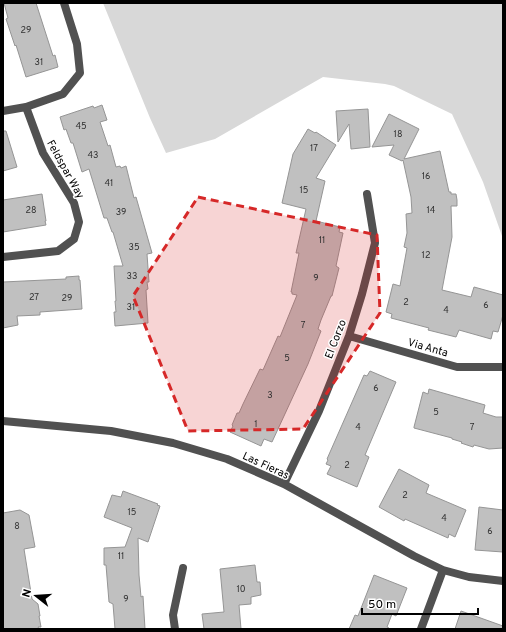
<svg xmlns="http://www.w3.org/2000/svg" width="506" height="632" viewBox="0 0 506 632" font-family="Overpass,sans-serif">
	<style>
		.green { fill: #d8d8d8 }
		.building { fill: #c0c0c0; stroke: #959595 }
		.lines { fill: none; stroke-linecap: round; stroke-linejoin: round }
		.street { stroke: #515151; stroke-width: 8 }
		.marked { fill: #d62828; fill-opacity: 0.2; stroke: #d62828; stroke-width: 3; stroke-dasharray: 8 5; stroke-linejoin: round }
		.labels { text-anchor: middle; stroke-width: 3; stroke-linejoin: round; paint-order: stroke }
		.number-label { font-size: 9px; fill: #303030 }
		.street-label { font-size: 11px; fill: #000; stroke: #fff }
	</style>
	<rect width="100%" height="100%" fill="#fff"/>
	<path class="green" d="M 103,3 L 503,3 L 503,237 L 502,236 L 483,182 L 452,114 L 394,86 L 385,84 L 323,77 L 215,139 L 166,153 L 150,118 Z"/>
	<path class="building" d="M 4,3 L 36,3 L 53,56 L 55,55 L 58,67 L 26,77 L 16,45 L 15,46 L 6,19 L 8,18 Z
		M 102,105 L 107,120 L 100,122 L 108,146 L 110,145 L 116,167 L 120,166 L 121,168 L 126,166 L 134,198 L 136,197 L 152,253 L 147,254 L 149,282 L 147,282 L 148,289 L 146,290 L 148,323 L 115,326 L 114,312 L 116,312 L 115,301 L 116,301 L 114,266 L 123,266 L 113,232 L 112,232 L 107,218 L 104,218 L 89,169 L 82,172 L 73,143 L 71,143 L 66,129 L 64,130 L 60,117 L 93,106 L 94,108 Z
		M 368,109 L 370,147 L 351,149 L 349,124 L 338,142 L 336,111 Z
		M 389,114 L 419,129 L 404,159 L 440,151 L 449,192 L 451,192 L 451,194 L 456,194 L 457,200 L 457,206 L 451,206 L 452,237 L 442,290 L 471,297 L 474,287 L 503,295 L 503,315 L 498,332 L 493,331 L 491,339 L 459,330 L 456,337 L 428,330 L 429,328 L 391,318 L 392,314 L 386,312 L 393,284 L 400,286 L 407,248 L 404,247 L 407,233 L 406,214 L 412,213 L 411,197 L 403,160 L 402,161 L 389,155 L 394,145 L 372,147 Z
		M 308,129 L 315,133 L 316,132 L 336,145 L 316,178 L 325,181 L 316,221 L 340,227 L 339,232 L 343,233 L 336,266 L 339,268 L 332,296 L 331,296 L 321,320 L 318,329 L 321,331 L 308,364 L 272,442 L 264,439 L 261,446 L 230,432 L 233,426 L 232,425 L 237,413 L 239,413 L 243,404 L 260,369 L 263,370 L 278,336 L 280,337 L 297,295 L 292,294 L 292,292 L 291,292 L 299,253 L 296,253 L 306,209 L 282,203 L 293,154 Z
		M 3,131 L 6,131 L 17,167 L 3,171 Z
		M 42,194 L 46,221 L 45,221 L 46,225 L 3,232 L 3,200 Z
		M 79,276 L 79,280 L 80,280 L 82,309 L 40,312 L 40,315 L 17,316 L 18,325 L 3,328 L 3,282 L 66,279 L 66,277 Z
		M 370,371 L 396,382 L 365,455 L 369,457 L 357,487 L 327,474 L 331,466 L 326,464 L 328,460 L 327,459 L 364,375 L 367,376 Z
		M 429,389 L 485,405 L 483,413 L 496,417 L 503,417 L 503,448 L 489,449 L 474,445 L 473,447 L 461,443 L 462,442 L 452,439 L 452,438 L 414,428 L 414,427 L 423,392 L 428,394 Z
		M 399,469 L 429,485 L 426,493 L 466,510 L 455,537 L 449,534 L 448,538 L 405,519 L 404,521 L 379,507 Z
		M 123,491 L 158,504 L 157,505 L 160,506 L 148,542 L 138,538 L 139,575 L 141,597 L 143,596 L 145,629 L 115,629 L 113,604 L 109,602 L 106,565 L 104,565 L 104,548 L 125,547 L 132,528 L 104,517 L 112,495 L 121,497 Z
		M 479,507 L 503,510 L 503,552 L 475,550 Z
		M 20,510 L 29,515 L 35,547 L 24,549 L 32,599 L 38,604 L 40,616 L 39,616 L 41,627 L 38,627 L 39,629 L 3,629 L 3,513 Z
		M 255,565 L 257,582 L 260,582 L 261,595 L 251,597 L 251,604 L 239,605 L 241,629 L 204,629 L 202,614 L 224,612 L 220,569 Z
		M 374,575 L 407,588 L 396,616 L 392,614 L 387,627 L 389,628 L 389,629 L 349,629 L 355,615 L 358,616 Z
		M 461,611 L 503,626 L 503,629 L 455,629 Z"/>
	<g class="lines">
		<path class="street" d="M 3,111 L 26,107 L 63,94 L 80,73 L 77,44 L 64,3
			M 3,257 L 58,251 L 74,239 L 79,222 L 74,203 L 43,153 L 26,107
			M 349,336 L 457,367 L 503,367
			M 3,421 L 111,431 L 173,443 L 227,459 L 284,484 L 414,556 L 443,570 L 469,577 L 503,581
			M 284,484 L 319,411 L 349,336 L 362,294 L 375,243 L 367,194
			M 175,629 L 173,615 L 183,568
			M 421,629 L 443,570"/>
	</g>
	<path class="marked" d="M 198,197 L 377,235 L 380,313 L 303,429 L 188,431 L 133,296 Z"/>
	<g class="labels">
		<g class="number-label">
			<text x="26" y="33">29</text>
			<text x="39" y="65">31</text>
			<text x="81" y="129">45</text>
			<text x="398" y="137">18</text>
			<text x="314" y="151">17</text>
			<text x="93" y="158">43</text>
			<text x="426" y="179">16</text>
			<text x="109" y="186">41</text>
			<text x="304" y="193">15</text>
			<text x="31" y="213">28</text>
			<text x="431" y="213">14</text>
			<text x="121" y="215">39</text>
			<text x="322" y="243">11</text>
			<text x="134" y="250">35</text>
			<text x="426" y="258">12</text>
			<text x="132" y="279">33</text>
			<text x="316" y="281">9</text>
			<text x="34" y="300">27</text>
			<text x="67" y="301">29</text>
			<text x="406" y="305">2</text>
			<text x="486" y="308">6</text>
			<text x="131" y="310">31</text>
			<text x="446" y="313">4</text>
			<text x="303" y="328">7</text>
			<text x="287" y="361">5</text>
			<text x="376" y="391">6</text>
			<text x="270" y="398">3</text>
			<text x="436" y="415">5</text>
			<text x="256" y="427">1</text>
			<text x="358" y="430">4</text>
			<text x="472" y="430">7</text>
			<text x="347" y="468">2</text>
			<text x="405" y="498">2</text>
			<text x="132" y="515">15</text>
			<text x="444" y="521">4</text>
			<text x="17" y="529">8</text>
			<text x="490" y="534">6</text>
			<text x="121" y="559">11</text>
			<text x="241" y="592">10</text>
			<text x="126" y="602">9</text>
		</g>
		<g class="street-label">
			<text transform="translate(66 169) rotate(61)" y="4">Feldspar Way</text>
			<text transform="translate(335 339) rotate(-69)" y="4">El Corzo</text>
			<text transform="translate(428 347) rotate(16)" y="4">Via Anta</text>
			<text transform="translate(266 465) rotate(25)" y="4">Las Fieras</text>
		</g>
	</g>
	<rect width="506" height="632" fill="none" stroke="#000000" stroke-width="8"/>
	<g transform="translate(36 596) rotate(287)" stroke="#ffffff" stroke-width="3" paint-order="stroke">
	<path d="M0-3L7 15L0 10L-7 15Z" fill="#000000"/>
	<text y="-6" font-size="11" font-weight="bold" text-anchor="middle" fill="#000000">N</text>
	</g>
	<path d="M362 608v6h116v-6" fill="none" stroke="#000000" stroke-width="2"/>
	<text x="368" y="608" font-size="12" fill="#000000" stroke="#ffffff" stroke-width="3" paint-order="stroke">50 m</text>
</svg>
